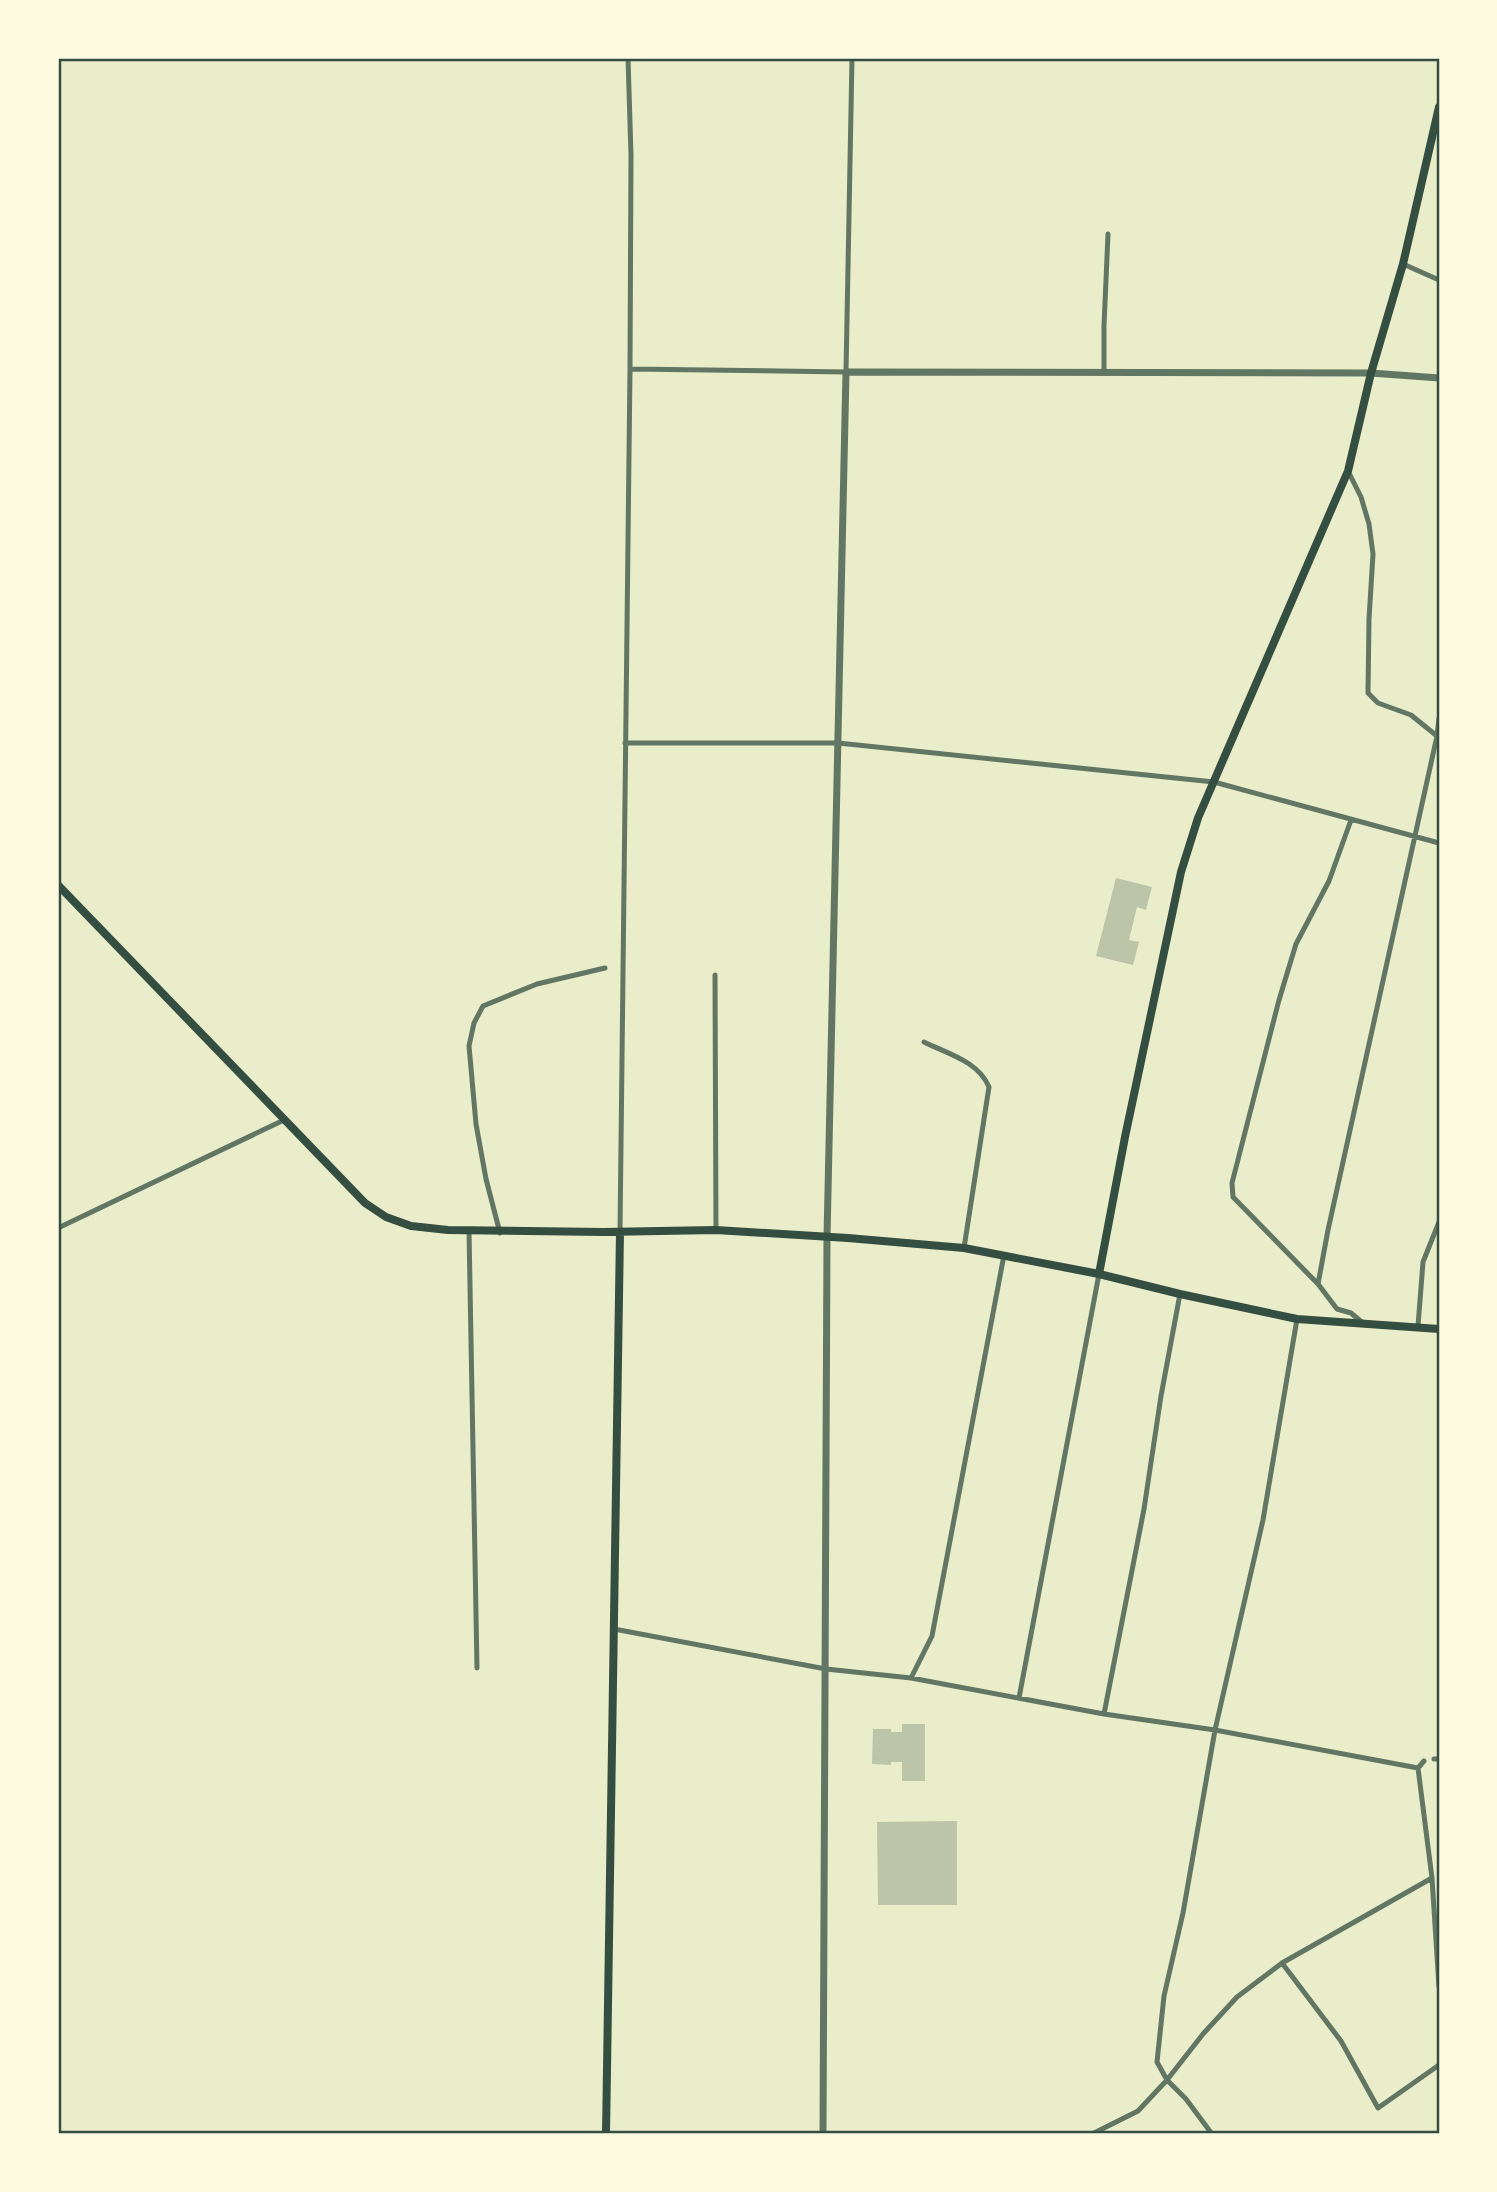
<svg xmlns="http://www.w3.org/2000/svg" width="1497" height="2192" viewBox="0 0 1497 2192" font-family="Barlow,sans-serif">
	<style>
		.building { fill: #bcc5a7 }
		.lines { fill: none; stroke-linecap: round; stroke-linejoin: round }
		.minor { stroke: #617663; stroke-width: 5 }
		.tertiary { stroke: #617663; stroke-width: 7 }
		.secondary { stroke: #344e41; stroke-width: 8 }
		.neatline { fill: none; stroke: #344e41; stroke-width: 2.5 }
	</style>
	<rect width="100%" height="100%" fill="#e9edc9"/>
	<path class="building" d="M 1116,878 L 1152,887 L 1146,910 L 1137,907 L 1129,940 L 1139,942 L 1133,965 L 1096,956 Z
		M 902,1724 L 925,1724 L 925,1781 L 902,1781 L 902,1762 L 891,1762 L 891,1765 L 872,1764 L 873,1729 L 891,1729 L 891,1732 L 902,1732 Z
		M 957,1821 L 957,1905 L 878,1905 L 877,1822 Z"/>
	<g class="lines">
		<path class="minor" d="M 1403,264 L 1439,280
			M 630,369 L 846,372 L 852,58
			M 1104,373 L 1104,326 L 1108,234
			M 1348,471 L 1361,497 L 1369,524 L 1373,554 L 1369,619 L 1368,693 L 1378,703 L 1411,715 L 1437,736 L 1328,1230 L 1318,1284 L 1337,1309 L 1351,1313 L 1363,1323
			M 1437,736 L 1439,718
			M 625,743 L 838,743 L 1214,782 L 1439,843
			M 715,975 L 716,1230
			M 924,1042 C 948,1054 978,1061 989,1087 L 964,1248
			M 58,1228 L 284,1120
			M 469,1231 L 477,1668
			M 620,1232 L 630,369 L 631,155 L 628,58
			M 500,1233 L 486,1179 L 476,1124 L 469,1046 L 474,1023 L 483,1006 L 537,984 L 605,968
			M 1318,1284 L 1233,1197 L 1232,1183 L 1279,1000 L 1296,944 L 1329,881 L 1351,820
			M 1418,1326 L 1423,1262 L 1439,1222
			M 614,1629 L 826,1669 L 911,1678 L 1104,1714 L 1215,1730 L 1418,1768 L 1424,1761
			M 911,1678 L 932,1636 L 1004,1255
			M 1019,1698 L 1099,1274
			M 1104,1714 L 1144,1509 L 1161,1396 L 1180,1294
			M 1434,1759 L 1439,1759
			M 1418,1768 L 1432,1878 L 1439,1987
			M 1282,1963 L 1341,2041 L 1378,2108 L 1439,2065
			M 1092,2134 L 1138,2111 L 1167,2080 L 1203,2034 L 1237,1997 L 1282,1963 L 1432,1878
			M 1212,2134 L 1186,2099 L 1167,2080 L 1157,2062 L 1164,1996 L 1183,1913 L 1215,1730 L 1263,1520 L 1297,1319"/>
		<path class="tertiary" d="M 823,2134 L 827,1237 L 846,372 L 1371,373 L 1439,378"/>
		<path class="secondary" d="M 58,885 L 365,1203 L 386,1217 L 411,1226 L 448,1230 L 603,1232 L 716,1230 L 848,1238 L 964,1248 L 1099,1274 L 1180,1294 L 1297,1319 L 1439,1329
			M 1099,1274 L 1125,1137 L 1181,872 L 1198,818 L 1348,471 L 1371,373 L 1403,264 L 1439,107
			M 606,2134 L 620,1232"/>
	</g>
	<rect width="1497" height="2192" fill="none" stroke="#fefae0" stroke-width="119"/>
	<rect x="60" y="60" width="1378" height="2072" class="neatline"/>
</svg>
